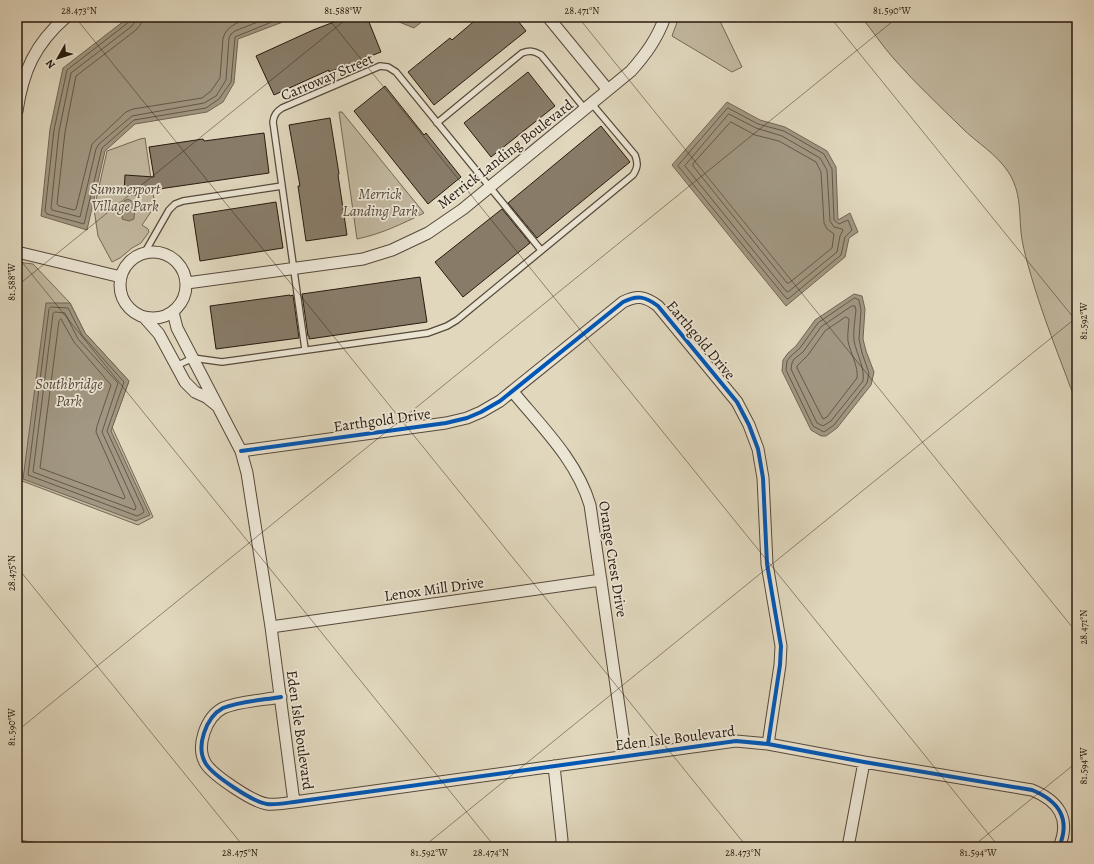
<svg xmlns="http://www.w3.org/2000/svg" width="1094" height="864" viewBox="0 0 1094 864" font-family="Alegreya,serif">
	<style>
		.green { fill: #c1b79f; stroke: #746856 }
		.water { fill: #a19782; stroke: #716554 }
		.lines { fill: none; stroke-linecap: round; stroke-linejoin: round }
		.shore { stroke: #645848; stroke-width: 1 }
		.building { fill: #887c69; stroke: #281a0e }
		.service-casing { stroke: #56493a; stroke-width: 8 }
		.minor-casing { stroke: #56493a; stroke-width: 13 }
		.service { stroke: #ebe5d4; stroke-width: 5.5 }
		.minor { stroke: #ebe5d4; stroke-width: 11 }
		.cycleway-casing { stroke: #ebe5d4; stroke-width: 6 }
		.cycleway { stroke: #0057b8; stroke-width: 4 }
		.ticks { fill: none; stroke: #281a0e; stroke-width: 1; stroke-opacity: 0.45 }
		.labels { text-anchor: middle; stroke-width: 3.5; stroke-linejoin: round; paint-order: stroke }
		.street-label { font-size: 15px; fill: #281a0e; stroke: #ebe5d4 }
		.park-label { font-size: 15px; font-style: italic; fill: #56493a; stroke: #ebe5d4 }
		.neatline { fill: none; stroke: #281a0e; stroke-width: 1.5 }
		.ticks-label { font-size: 10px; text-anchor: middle; fill: #281a0e }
	</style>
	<rect width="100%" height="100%" fill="#e0d7bd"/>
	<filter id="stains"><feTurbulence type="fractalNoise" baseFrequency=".005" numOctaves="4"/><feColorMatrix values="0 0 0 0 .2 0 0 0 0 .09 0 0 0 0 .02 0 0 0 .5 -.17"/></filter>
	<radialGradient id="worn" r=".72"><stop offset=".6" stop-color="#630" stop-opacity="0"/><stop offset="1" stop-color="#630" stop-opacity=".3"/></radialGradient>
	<path class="green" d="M 679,17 L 718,17 L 742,67 L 732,72 L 672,36 Z
		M 861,17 L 1077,17 L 1077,405 C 1060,358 1041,313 1028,265 C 1025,254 1022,243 1021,232 C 1019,210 1021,193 1009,173 C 996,153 978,144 961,127 C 939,105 916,84 895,60 C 883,47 873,31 861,17 Z
		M 339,112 L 342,112 L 424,213 C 402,224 381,234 357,239 Z
		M 145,138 L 155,206 L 142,225 L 148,229 L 149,232 L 141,243 L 132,248 L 120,258 L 112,262 L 98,236 L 94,209 L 107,151 L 140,139 Z
		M 17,262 L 33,264 L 70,303 L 85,333 L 129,381 L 112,427 L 153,517 L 138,525 L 17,479 Z
		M 17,840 L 48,844 L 52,847 L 17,847 Z"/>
	<path class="water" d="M 129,17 L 296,17 L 238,39 L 234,83 L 223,102 L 207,112 L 135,124 L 105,151 L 87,230 L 41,216 L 50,129 L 63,68 Z
		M 396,17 L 428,17 L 414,28 L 399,22 Z
		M 727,102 L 760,120 L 785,127 L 827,151 L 836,167 L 838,220 L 850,213 L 858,232 L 849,238 L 845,257 L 786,306 L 672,165 Z
		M 128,199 L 135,203 L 134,219 L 129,221 L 122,219 L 124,201 Z
		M 854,294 L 862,296 L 865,309 L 863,339 L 866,351 L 874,372 L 871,385 L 837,428 L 826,436 L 821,436 L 811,430 L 782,371 L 783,360 L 788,353 L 796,346 L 815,320 Z
		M 46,303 L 70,303 L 85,333 L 129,381 L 111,431 L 150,515 L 136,521 L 23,479 Z"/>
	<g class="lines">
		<path class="shore" d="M 131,17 L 129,22 L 67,70 L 54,130 L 45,211 L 47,214 L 84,224 L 102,148 L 134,120 L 206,108 L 219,99 L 231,82 L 235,37 L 284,17
			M 136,17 L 135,22 L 132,26 L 71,73 L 59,131 L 51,208 L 52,210 L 80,217 L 96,149 L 99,144 L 132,116 L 204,103 L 216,96 L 226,80 L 229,38 L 231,34 L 235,31 L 270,17
			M 142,17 L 141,24 L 136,30 L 76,76 L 65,132 L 57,204 L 59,206 L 74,210 L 76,209 L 92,144 L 126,112 L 133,109 L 202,98 L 211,91 L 220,78 L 223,38 C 227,24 242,21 254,17
			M 728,108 L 758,124 L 784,131 L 824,154 L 832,169 L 834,220 L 839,224 L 848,220 L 852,230 L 845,237 L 841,255 L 788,299 L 786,298 L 678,166 Z
			M 729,114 L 756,128 L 782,136 L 820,158 L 827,170 L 830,221 L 834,227 L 842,229 L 843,230 L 840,236 L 837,252 L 788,292 L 786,291 L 685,166 Z
			M 731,122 L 755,135 L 779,141 L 816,162 L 821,172 L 824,223 L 827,229 L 834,234 L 832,248 L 789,283 L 787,283 L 693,166 L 693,164 Z
			M 855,298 L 859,300 L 861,310 L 859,339 L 862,353 L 869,373 L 867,383 L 834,425 L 824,432 L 813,426 L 786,370 L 787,361 L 791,356 L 800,348 L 818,323 Z
			M 852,306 L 855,306 L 856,310 C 855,320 853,331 854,341 C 857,355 865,368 863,381 L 831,421 L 823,426 L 817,423 L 791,369 L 792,363 L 794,359 L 803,352 L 821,327 Z
			M 51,307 L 68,308 L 82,335 L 124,382 L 107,431 L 144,511 L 143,513 L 137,516 L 28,475 L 49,309 Z
			M 55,312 L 65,313 L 78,339 L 118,383 L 102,432 L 136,507 L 135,510 L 33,472 L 53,314 Z
			M 846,317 L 849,319 C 849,326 847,334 848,341 C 850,352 859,368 857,378 L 827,417 L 823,419 L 797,368 L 797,366 L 808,355 L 825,331 Z
			M 61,319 L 74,342 L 111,385 L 97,426 L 96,432 L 125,497 L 124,499 L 40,468 L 59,321 Z"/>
	</g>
	<path class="building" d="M 347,17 L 367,17 L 381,52 L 329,72 L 329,70 L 274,95 L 256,56 L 313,30 Z
		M 479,17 L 515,17 L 526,31 L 434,105 L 408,72 L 450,38 L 452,40 Z
		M 528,72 L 555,106 L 491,157 L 464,123 Z
		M 385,86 L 424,135 L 426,133 L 461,177 L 428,204 L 354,111 Z
		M 330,118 L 339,174 L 338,175 L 347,235 L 306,241 L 298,186 L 300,186 L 289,125 Z
		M 601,126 L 630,162 L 537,238 L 508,203 Z
		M 264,133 L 269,173 L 159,189 L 137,188 L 136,195 L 124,194 L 125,175 L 154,177 L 149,147 L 203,139 L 204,141 Z
		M 276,202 L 283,248 L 200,261 L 193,215 Z
		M 502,209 L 530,243 L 463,297 L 435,262 Z
		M 420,277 L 427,322 L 309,339 L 309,336 L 308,336 L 302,294 Z
		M 290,295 L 290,296 L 293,295 L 299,338 L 216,349 L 210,306 Z"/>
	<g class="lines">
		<g class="service-casing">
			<path id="service" d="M 437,123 L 522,53 C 530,50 534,51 541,55 L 585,109
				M 145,252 L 169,210 L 175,204 L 183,201 L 282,186
				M 305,349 L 273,122 C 274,115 276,112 282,108 L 380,66 L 388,67 L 396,72 L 541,250
				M 176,366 L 193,358 L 222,362 L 428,333 L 447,326 L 457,320 L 633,175 C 638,167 638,163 635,155 L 592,104"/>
		</g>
		<g class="minor-casing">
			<path id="minor" d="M 548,17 L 608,90
				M 17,111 C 23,71 35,44 66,17
				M120 285a33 33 0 1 1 66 0a33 33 0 1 1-66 0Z
				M 17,252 L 121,277
				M 187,283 L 363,259 L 392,250 L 428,233 L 463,209 L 631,71 C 646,54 657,39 665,17
				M 173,312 L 177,328 L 241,451 L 247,473 L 271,627 L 294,802
				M 144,317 L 159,334 L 185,382 L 195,392 L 206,397 L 216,405
				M 513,392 C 542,427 577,461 590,505 L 626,755
				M 241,451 L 446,423 L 467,418 L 481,412 L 500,401 L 623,302 C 637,295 645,296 658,306 L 737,402 L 749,425 L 758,449 L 763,478 L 767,564 L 781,646 L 780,665 L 768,744
				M 271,627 L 601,580
				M 281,697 C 264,700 239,701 223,708 C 206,717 195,747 206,764 C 214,776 253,802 267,804 C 275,805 286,803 294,802 L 736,741 L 768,744 L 864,762 L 1032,790 C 1059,801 1071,819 1059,847
				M 554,766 L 562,840 L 561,847
				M 848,847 L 864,762"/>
		</g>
		<use href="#service" class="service"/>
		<use href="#minor" class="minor"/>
		<g class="cycleway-casing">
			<path id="cycleway" d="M 241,451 L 446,423 L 467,418 L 481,412 L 500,401 L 623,302 C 637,295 645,296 658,306 L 737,402 L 749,425 L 758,449 L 763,478 L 767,564 L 781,646 L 780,665 L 768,744
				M 281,697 C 264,700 239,701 223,708 C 206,717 195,747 206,764 C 214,776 253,802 267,804 C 275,805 286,803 294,802 L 736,741 L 768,744 L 864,762 L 1032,790 C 1059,801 1071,819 1059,847"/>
		</g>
		<use href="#cycleway" class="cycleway"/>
	</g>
	<path class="ticks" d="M 75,17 L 747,847M 327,17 L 999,847M 578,17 L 1077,633M 830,17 L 1077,322M 17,256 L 495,847M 17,286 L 349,17M 17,567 L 244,847M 17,731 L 898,17M 423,847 L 1077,317M 972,847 L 1077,762"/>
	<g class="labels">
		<g class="street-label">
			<text transform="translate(327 77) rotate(-23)" y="5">Carroway Street</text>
			<text transform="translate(505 154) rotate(-38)" y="5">Merrick Landing Boulevard</text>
			<text transform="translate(701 340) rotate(50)" y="5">Earthgold Drive</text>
			<text transform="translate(382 420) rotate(-8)" y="5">Earthgold Drive</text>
			<text transform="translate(613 559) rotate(81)" y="5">Orange Crest Drive</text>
			<text transform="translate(434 589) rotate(-8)" y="5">Lenox Mill Drive</text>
			<text transform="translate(300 730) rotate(82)" y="5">Eden Isle Boulevard</text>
			<text transform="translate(675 738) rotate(-7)" y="5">Eden Isle Boulevard</text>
		</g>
		<g class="park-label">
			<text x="125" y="194">Summerport<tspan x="125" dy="17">Village Park</tspan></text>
			<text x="380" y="199">Merrick<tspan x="380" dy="17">Landing Park</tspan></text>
			<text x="69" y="389">Southbridge<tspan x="69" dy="17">Park</tspan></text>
		</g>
	</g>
	<rect width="1094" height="864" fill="none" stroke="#e0d7bd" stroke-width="44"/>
	<g transform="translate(58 58) rotate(231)" stroke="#ebe5d4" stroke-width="3" paint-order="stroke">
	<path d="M0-3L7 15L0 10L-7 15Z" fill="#281a0e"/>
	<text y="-6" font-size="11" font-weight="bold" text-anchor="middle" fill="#281a0e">N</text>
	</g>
	<rect x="22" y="22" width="1050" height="820" class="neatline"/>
	<g class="ticks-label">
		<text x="79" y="14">28.473°N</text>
		<text x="343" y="14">81.588°W</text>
		<text x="582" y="14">28.471°N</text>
		<text x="892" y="14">81.590°W</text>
		<text transform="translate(11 282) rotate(-90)" y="4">81.588°W</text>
		<text transform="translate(1083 321) rotate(-90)" y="4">81.592°W</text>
		<text transform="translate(11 573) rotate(-90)" y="4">28.475°N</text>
		<text transform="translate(1083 627) rotate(-90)" y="4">28.471°N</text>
		<text transform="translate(11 727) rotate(-90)" y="4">81.590°W</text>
		<text transform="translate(1083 766) rotate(-90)" y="4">81.594°W</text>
		<text x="240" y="856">28.475°N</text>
		<text x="429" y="856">81.592°W</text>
		<text x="491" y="856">28.474°N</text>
		<text x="743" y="856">28.473°N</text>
		<text x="978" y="856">81.594°W</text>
	</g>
	<rect width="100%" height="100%" filter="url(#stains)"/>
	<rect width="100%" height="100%" fill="url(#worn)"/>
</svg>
